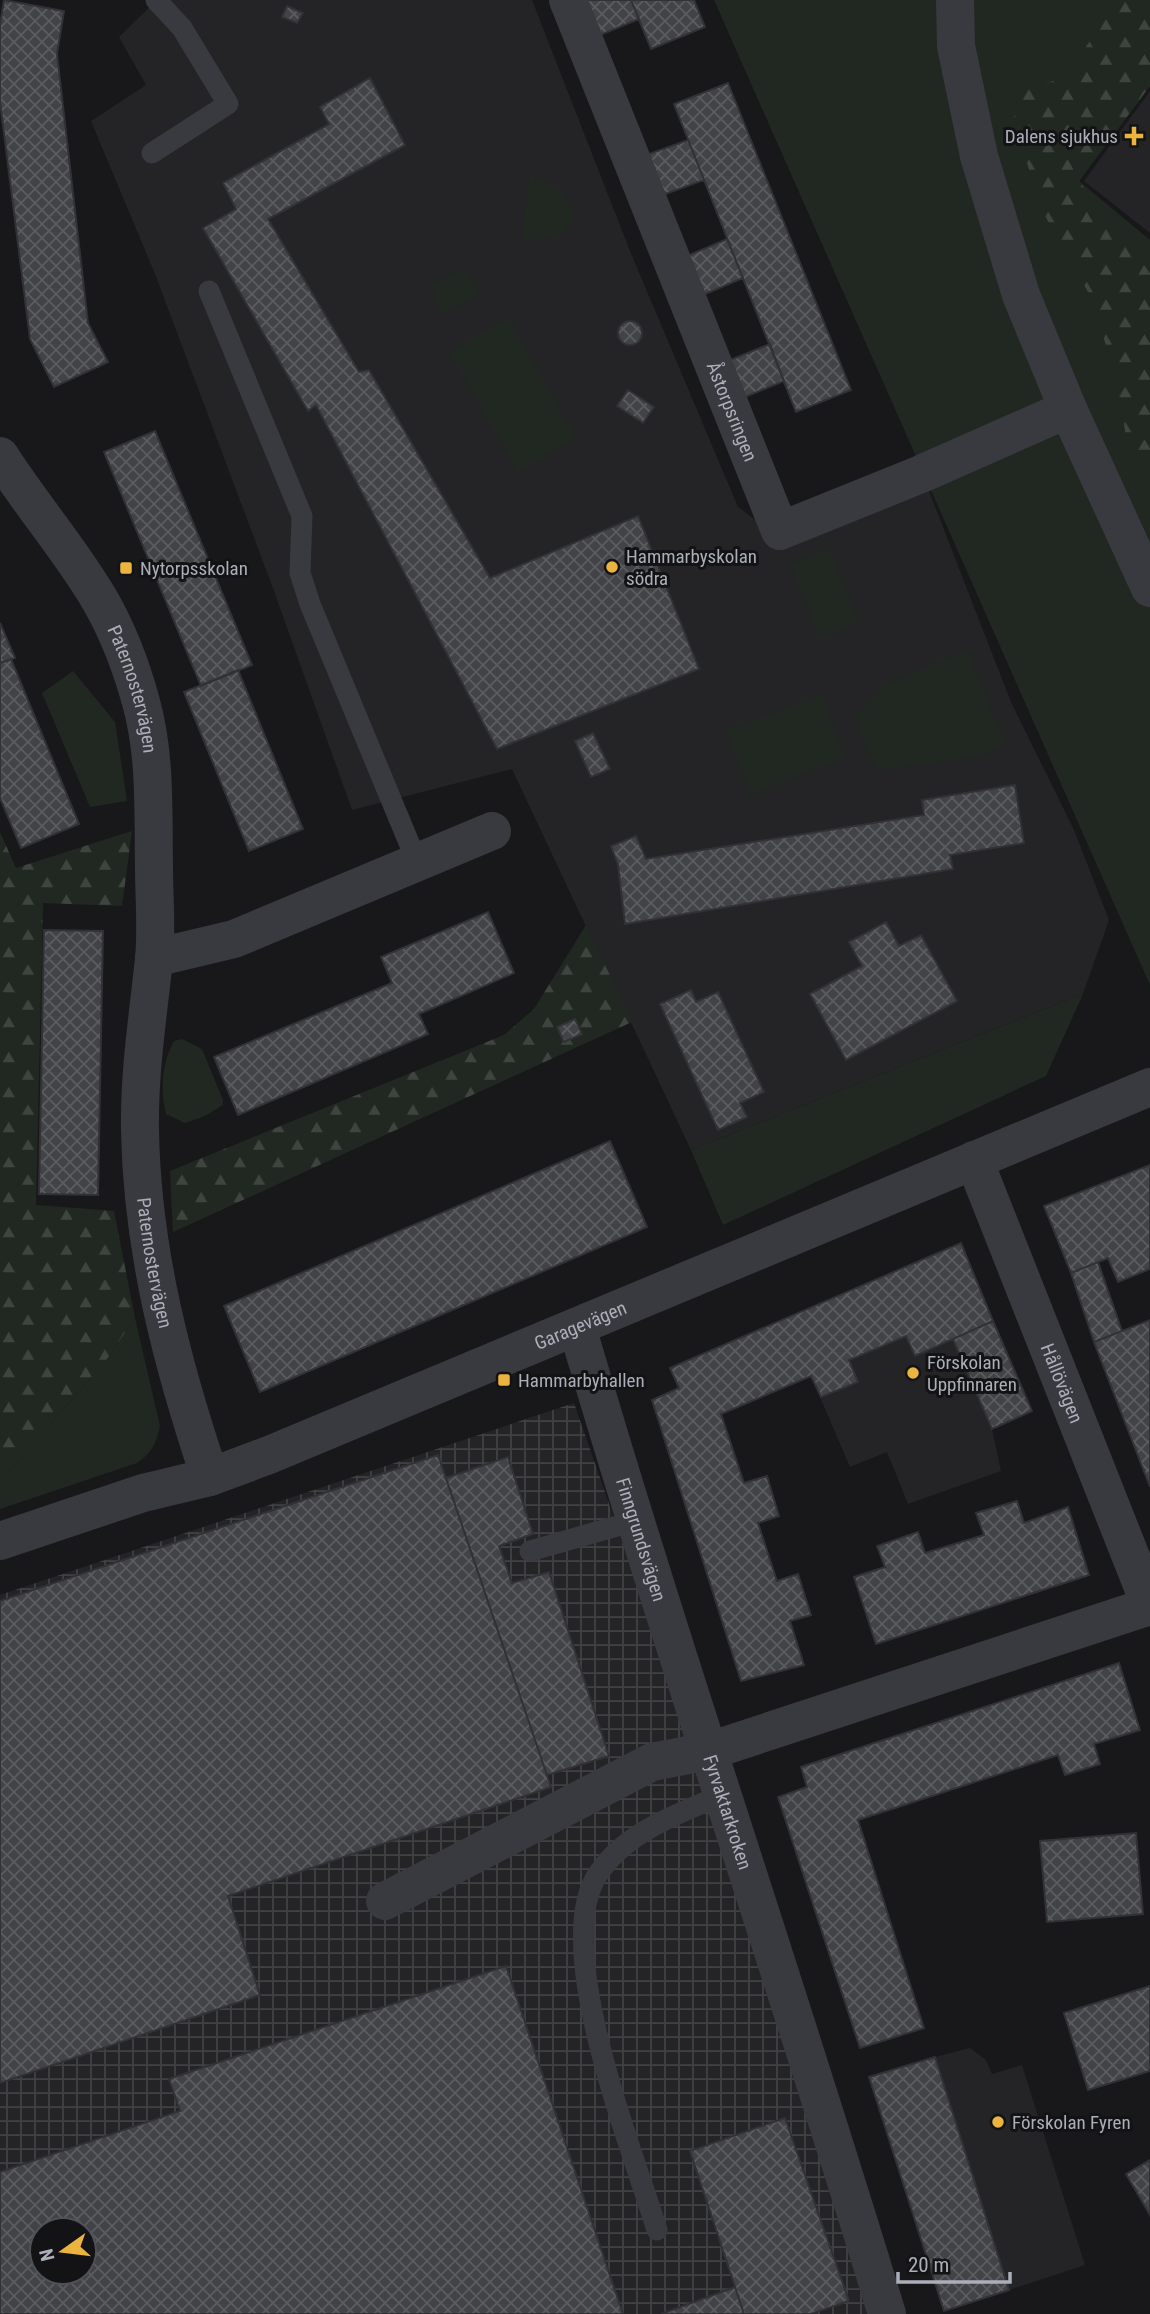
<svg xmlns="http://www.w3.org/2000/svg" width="1150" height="2314" viewBox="0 0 1150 2314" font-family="'Roboto Condensed',sans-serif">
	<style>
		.built { fill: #242427 }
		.industrial { fill: url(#industrial-grid); fill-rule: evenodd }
		.green { fill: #202821 }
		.forest { fill: url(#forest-firs) }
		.building { fill: url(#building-cross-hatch); stroke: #323236; stroke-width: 2; fill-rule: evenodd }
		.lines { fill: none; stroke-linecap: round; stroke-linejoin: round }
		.service { stroke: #393a3f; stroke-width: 21 }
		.minor { stroke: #393a3f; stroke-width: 38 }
		.tertiary { stroke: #393a3f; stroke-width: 38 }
		.poi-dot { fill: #ebb43f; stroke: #131315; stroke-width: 2.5 }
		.labels { text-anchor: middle; stroke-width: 6; stroke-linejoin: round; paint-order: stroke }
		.poi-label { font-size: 19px; fill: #abafb9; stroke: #131315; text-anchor: start }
		.street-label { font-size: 19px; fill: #abafb9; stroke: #131315 }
	</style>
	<defs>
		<pattern id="industrial-grid" width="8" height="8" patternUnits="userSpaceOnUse" patternTransform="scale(1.75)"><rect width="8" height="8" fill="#242427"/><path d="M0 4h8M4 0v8" fill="none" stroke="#414144"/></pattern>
		<pattern id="forest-firs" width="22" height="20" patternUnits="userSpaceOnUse" patternTransform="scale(1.75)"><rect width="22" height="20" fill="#202821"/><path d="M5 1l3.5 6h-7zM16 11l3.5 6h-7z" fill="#3e453f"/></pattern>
		<pattern id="building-cross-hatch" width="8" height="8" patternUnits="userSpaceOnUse" patternTransform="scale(1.75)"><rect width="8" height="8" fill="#424347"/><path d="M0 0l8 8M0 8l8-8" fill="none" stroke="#5b5c5f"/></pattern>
	</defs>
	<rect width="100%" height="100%" fill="#18181a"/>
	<path class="built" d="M 157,0 L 532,0 L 630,251 L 738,507 L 786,543 L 927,486 L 1011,702 L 1074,830 L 1109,920 L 1083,994 L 691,1150 L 512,769 L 352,810 L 274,591 L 155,274 L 91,121 L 146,85 L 119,37 Z
		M 1150,91 L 1150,233 L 1084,181 Z
		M 961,1243 L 1032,1411 L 992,1429 L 1001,1471 L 908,1504 L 887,1452 L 850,1467 L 811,1376 L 792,1315 Z
		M 970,2048 L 986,2060 L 992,2074 L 1022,2065 L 1085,2265 L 1009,2290 L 935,2057 Z"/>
	<path class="industrial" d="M 574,1403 L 891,2314 L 0,2314 L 0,1595 ZM 42,2230 L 84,2230 L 84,2272 L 42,2272 Z"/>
	<path class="green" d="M 714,0 L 1150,0 L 1150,86 L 1079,181 L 1150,240 L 1150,985 Z
		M 530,175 L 564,194 L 573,216 L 565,231 L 536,242 L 522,237 Z
		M 465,268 L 479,295 L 442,313 L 430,285 Z
		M 508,318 L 577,438 L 518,472 L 449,352 Z
		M 829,548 L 859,622 L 820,638 L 790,564 Z
		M 967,650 L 1006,744 L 979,756 L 882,770 L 873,764 L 855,717 L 886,684 Z
		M 73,671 L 115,722 L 127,801 L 90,807 L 42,693 Z
		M 822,695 L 845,757 L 751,795 L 726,731 Z
		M 1083,994 L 1046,1076 L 723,1225 L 691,1150 Z
		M 182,1039 L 202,1049 L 223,1100 L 223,1105 L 205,1116 L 185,1123 L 166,1114 C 160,1089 162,1062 174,1041 Z
		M 135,1318 L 160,1426 C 156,1444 152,1453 137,1463 L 0,1509 L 0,1482 L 107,1359 Z"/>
	<path class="forest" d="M 1119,0 L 1150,0 L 1150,86 L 1079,181 L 1150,273 L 1150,451 L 1129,453 L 1116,379 L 1092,299 L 1040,207 L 1014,119 L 1020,88 L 1063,79 Z
		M 132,831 L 122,906 L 43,903 L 36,1205 L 114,1211 L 135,1318 L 107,1359 L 0,1482 L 0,832 L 16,868 Z
		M 586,925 L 632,1022 L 173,1232 L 170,1171 L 504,1035 L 534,1009 Z"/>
	<path class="building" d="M 4,0 L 64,11 L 57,54 L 88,323 L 108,362 L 54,387 L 30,339 L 0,102 L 0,25 Z
		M 583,0 L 631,0 L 639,19 L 598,36 Z
		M 631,0 L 694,0 L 705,27 L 651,49 Z
		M 287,6 L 303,13 L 297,23 L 282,17 Z
		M 370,78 L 405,145 L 268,219 L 359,372 L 369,370 L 490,578 L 638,516 L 699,669 L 497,749 L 316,405 L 308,411 L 203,228 L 236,209 L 223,183 L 329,124 L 320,107 Z
		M 728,83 L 851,390 L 796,412 L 674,104 Z
		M 688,140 L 704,180 L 660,196 L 646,155 Z
		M 727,239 L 743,278 L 703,295 L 687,256 Z
		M618 333a12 12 0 1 1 24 0a12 12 0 1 1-24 0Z
		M 770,344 L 784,381 L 745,397 L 730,360 Z
		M 628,390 L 654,407 L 643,423 L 617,406 Z
		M 155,431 L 252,665 L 201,686 L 104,452 Z
		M 0,623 L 15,658 L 0,663 Z
		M 11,659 L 79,824 L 21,848 L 0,798 L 0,663 Z
		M 238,670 L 303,829 L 249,851 L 184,692 Z
		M 593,733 L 610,769 L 591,777 L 575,741 Z
		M 1015,785 L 1024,843 L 950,855 L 953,869 L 625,924 L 618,865 L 611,846 L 636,836 L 646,859 L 924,815 L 922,800 Z
		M 488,912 L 514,973 L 419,1014 L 428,1034 L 238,1115 L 214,1057 L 392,983 L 381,957 Z
		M 886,922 L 899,946 L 921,935 L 957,1001 L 846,1060 L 810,994 L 862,966 L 849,942 Z
		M 44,930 L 103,931 L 98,1195 L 39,1194 Z
		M 691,990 L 696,1002 L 718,992 L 764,1092 L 740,1103 L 747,1117 L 718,1130 L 660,1004 Z
		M 575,1019 L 582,1034 L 564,1042 L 557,1027 Z
		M 610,1141 L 647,1227 L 260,1392 L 224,1306 Z
		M 1150,1165 L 1150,1269 L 1118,1282 L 1108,1258 L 1071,1273 L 1044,1206 Z
		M 961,1243 L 993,1321 L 915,1356 L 906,1336 L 849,1360 L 858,1382 L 821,1397 L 811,1376 L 721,1414 L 744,1483 L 767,1476 L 779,1516 L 758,1523 L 777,1581 L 798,1574 L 811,1615 L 790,1621 L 804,1665 L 741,1681 L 652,1400 L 679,1388 L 670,1368 Z
		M 1098,1262 L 1122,1331 L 1094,1342 L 1071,1273 Z
		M 1150,1320 L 1150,1487 L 1094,1342 Z
		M 993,1321 L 1032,1411 L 992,1429 L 953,1339 Z
		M 438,1455 L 551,1787 L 228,1896 L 260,1995 L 0,2083 L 0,1601 Z
		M 508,1457 L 533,1534 L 499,1546 L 512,1583 L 549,1572 L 609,1756 L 547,1775 L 446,1478 Z
		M 1017,1501 L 1024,1523 L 1068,1507 L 1089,1575 L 876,1644 L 854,1577 L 885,1567 L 877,1546 L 918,1532 L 925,1553 L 984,1535 L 976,1513 Z
		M 1119,1663 L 1140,1730 L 1094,1744 L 1100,1764 L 1065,1775 L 1058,1755 L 858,1820 L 924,2028 L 860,2048 L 778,1797 L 807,1787 L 801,1767 Z
		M 1136,1833 L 1143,1914 L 1047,1922 L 1040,1841 Z
		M 506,1966 L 623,2314 L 0,2314 L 0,2172 L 180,2111 L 169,2079 ZM 42,2230 L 84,2230 L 84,2272 L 42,2272 Z
		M 1150,1986 L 1150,2071 L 1088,2090 L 1064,2013 Z
		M 935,2057 L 1009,2290 L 944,2311 L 869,2077 Z
		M 785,2118 L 849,2301 L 811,2314 L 744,2314 L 690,2151 Z
		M 1150,2160 L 1150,2215 L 1126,2174 Z
		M 735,2287 L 744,2314 L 661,2314 Z"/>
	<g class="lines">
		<path class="service" d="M 152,153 L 228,104 L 182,28 L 156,0
			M 209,291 L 302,516 L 300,573 L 310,604 L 417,862
			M 530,1551 L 635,1521
			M 657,2230 C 633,2151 550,1945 598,1874 C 626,1832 677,1814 722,1795"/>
		<g class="minor">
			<path id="s1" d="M 568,0 L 780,531 L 921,474 L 1068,409"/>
			<path id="s2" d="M 0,456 C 31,505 73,553 101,602 C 118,632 132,669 141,702 C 156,756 153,812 154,867 C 154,897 157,929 154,959 C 148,1016 139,1072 140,1130 C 142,1250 172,1364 210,1477"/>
			<path d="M 154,958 L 234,939 L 492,831"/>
			<path id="s3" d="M 974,1160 L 1150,1605"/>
			<path id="s4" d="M 577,1327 C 674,1658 787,1984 887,2314"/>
			<path d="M 385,1901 L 652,1762 L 709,1751 L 1150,1606"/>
		</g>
		<g class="tertiary">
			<path d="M 955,0 L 956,46 L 979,156 L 1021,295 L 1068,409 L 1150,588"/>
			<path id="s5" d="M 0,1541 L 143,1493 L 210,1477 L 269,1455 L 1150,1087"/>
		</g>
	</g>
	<g class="poi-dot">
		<path d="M1130.5 125.5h7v7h7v7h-7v7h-7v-7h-7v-7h7z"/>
		<circle cx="612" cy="567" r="7"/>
		<rect x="119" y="561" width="14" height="14" rx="3.5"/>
		<circle cx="913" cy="1373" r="7"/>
		<rect x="497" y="1373" width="14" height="14" rx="3.5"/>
		<circle cx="998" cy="2122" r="7"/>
	</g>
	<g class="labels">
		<g class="poi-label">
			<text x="1118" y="143" text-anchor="end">Dalens sjukhus</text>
			<text x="626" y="563">Hammarbyskolan<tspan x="626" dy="22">södra</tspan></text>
			<text x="140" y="575">Nytorpsskolan</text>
			<text x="927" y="1369">Förskolan<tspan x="927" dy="22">Uppfinnaren</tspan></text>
			<text x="518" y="1387">Hammarbyhallen</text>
			<text x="1012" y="2129">Förskolan Fyren</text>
		</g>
		<g class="street-label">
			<text dy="7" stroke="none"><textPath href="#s1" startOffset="443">Åstorpsringen</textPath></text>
			<text dy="7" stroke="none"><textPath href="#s2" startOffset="271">Paternostervägen</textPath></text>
			<text dy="7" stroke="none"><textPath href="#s2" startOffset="849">Paternostervägen</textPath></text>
			<text dy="7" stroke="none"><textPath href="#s5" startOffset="620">Garagevägen</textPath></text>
			<text dy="7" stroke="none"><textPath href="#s3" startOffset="240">Hållövägen</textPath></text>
			<text dy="7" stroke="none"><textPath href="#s4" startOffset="222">Finngrundsvägen</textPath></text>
			<text dy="7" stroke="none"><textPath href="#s4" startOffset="508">Fyrvaktarkroken</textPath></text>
		</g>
	</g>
	<g transform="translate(63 2251) rotate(256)"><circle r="33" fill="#131315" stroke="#505157" stroke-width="2"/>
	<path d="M0-5L12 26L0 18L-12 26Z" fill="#ebb43f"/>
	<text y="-10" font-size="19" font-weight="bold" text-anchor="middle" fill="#abafb9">N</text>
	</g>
	<path d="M898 2272v10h112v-10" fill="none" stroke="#abafb9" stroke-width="3.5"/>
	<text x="908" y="2272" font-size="21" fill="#abafb9" stroke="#131315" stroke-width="5" paint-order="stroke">20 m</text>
</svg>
